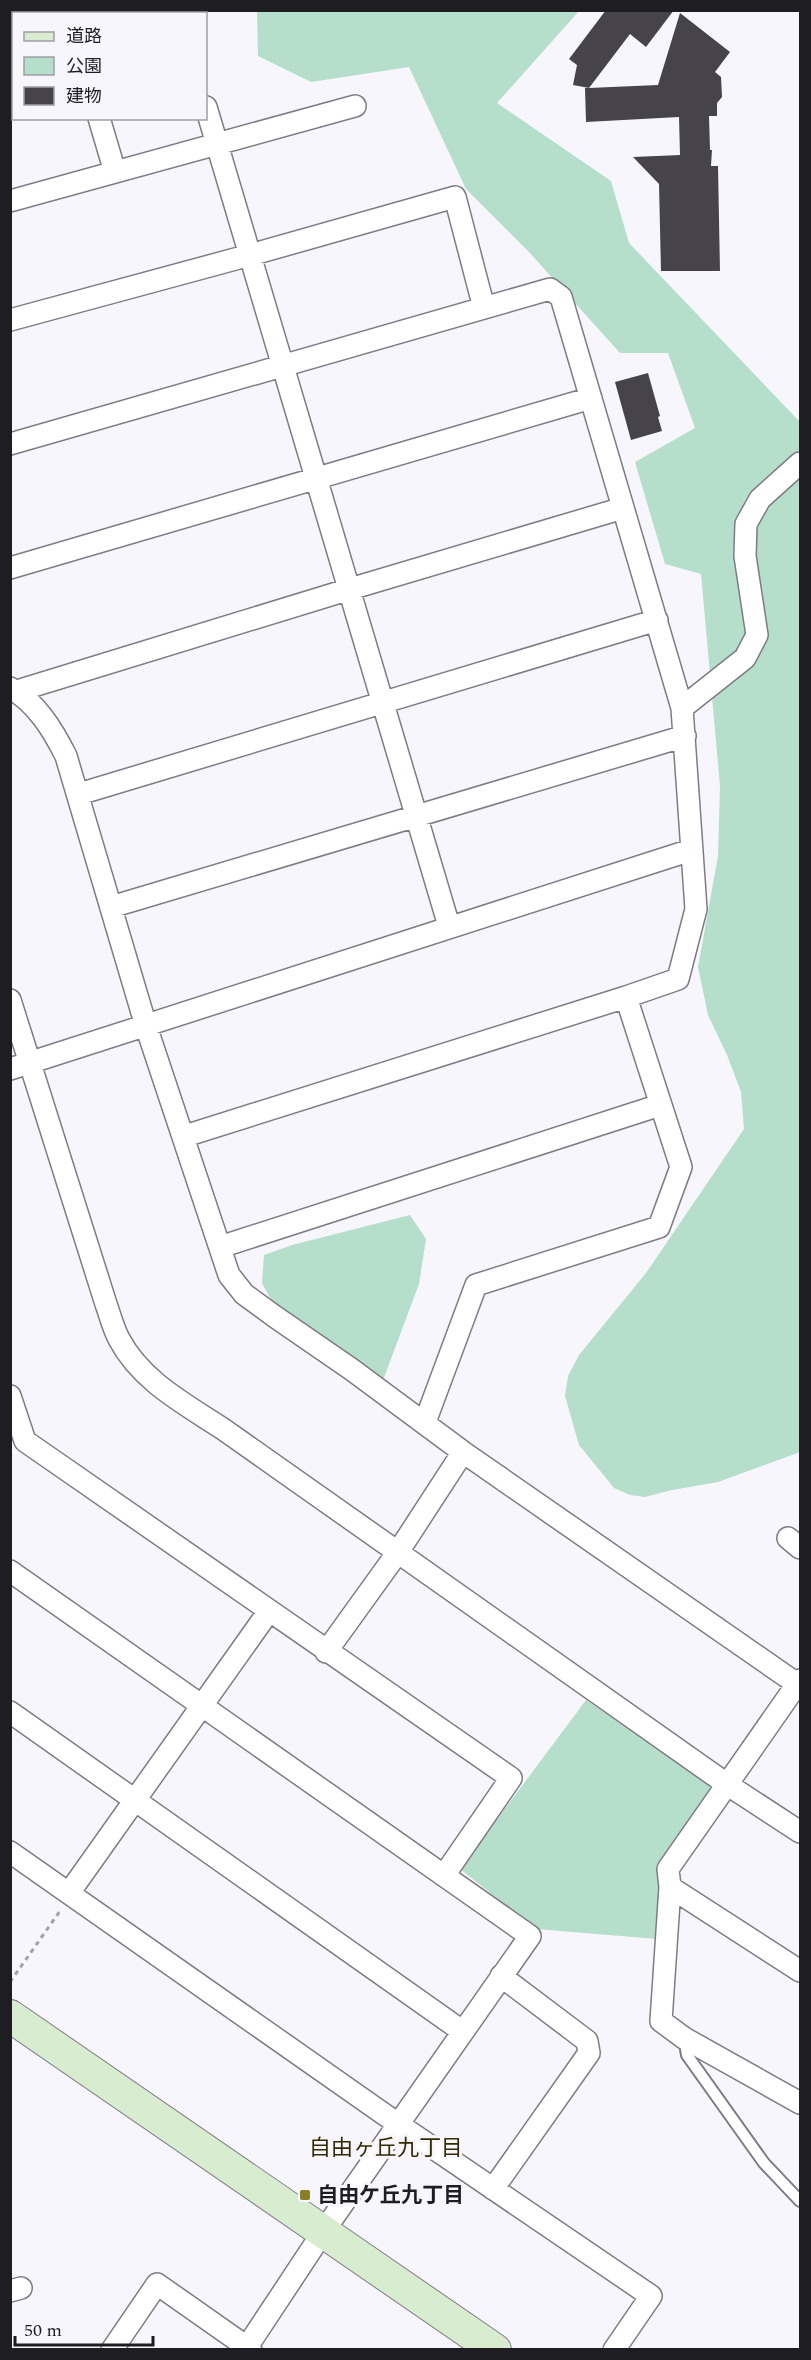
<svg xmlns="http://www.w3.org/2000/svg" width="811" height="2360" viewBox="0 0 811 2360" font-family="Spectral,'Noto Sans JP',serif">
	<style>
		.green { fill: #b5dfca }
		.building { fill: #46434d }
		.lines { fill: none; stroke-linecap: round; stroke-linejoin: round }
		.lane-casing { stroke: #7f7b86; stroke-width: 14 }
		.street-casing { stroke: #7f7b86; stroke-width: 24 }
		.secondary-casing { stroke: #7f7b86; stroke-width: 34 }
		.path { stroke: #a2a1a6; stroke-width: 3; stroke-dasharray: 4.5 4.5; stroke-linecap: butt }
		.lane { stroke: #fff; stroke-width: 10 }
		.street { stroke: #fff; stroke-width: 21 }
		.secondary { stroke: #d8ecd0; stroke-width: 32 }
		.poi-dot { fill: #877e25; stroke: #f8f6fd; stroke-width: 2 }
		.labels { text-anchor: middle; stroke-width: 6; stroke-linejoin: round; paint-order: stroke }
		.poi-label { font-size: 21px; font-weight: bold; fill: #1e1d21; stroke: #f8f6fd; text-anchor: start }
		.neighbourhood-label { font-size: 22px; fill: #302b00; stroke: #f8f6fd }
	</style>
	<rect width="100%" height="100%" fill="#f8f6fd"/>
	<path class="green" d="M 257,11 L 579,11 L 497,103 L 611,181 L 629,243 L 800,422 L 800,1452 L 718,1482 L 672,1490 L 645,1497 L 630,1495 L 614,1488 L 579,1445 L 565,1396 L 568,1376 L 579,1355 L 646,1273 L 744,1129 L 741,1092 L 727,1055 L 708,1015 L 698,967 L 718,856 L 720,786 L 701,574 L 665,564 L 635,462 L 695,428 L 668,353 L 620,353 L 529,252 L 466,189 L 409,67 L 311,82 L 258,56 Z
		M 410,1215 L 426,1239 L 419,1284 L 382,1383 L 277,1311 L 262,1283 L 264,1255 L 292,1245 Z
		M 586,1700 L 717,1790 L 662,1867 L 657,1939 L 536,1929 L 460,1869 Z"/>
	<path class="building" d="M 606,10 L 674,10 L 646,47 L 630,34 L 589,88 L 658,85 L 680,13 L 730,52 L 715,72 L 721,77 L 722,97 L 717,103 L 717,116 L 709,116 L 710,150 L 712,150 L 711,166 L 718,166 L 720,271 L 661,271 L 659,184 L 633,157 L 680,155 L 679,117 L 586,122 L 585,88 L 589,88 L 573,85 L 577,65 L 569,59 Z
		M 648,373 L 660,416 L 658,417 L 662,431 L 631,440 L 615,382 Z"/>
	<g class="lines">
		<g class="lane-casing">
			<path id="lane" d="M 684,2038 L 687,2055 L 764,2163 L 800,2201"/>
		</g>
		<g class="street-casing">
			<path id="street" d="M 68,10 L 69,14
				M 179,10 L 180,14
				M 36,14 L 47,10
				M 10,21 L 14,20
				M 206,107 L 449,926
				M 99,118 L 115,172
				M 10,201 L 355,106
				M 10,320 L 250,255 L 455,197 L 484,308
				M 10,444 L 550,289 L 561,297 L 682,708 L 696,909 L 678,979 L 626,997 L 681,1167 L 659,1227 L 476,1285 L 425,1422
				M 10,568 L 591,398
				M 10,688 C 36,702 53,730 66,756 L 146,1026 L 229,1275 L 244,1294 L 274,1316 L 351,1369 L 463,1452 L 800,1686
				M 17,691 L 350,589 L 623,508
				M 682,708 L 745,658 L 757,635 L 745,556 L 746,524 L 760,499 L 800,463
				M 79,794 L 657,620
				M 111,907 L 685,736
				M 10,1000 L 106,1304 C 110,1315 113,1328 119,1339 C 141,1381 185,1404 223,1429 L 728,1785 L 800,1832
				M 10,1069 L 691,850
				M 185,1136 L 626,997
				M 220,1247 L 660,1105
				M 10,1396 L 25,1441 L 511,1778 L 445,1874
				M 788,1538 L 800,1548
				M 10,1571 L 530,1936 L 323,2232 L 245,2350
				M 326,1652 L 398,1552 L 463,1452
				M 800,1680 L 668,1869 L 670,1887 L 800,1971
				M 10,1712 L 462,2031
				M 10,1852 L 398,2124 L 651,2296 L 614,2350
				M 670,1887 L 661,2021 L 684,2038 L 800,2103
				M 69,1893 L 269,1611
				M 493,2189 L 589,2053 L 587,2041 L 501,1976
				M 10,2291 L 21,2288
				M 112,2350 L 157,2284 L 251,2350"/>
		</g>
		<g class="secondary-casing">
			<path id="secondary" d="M 10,2016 L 495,2350"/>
		</g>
		<path class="path" d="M 10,1982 L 60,1911"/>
		<use href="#lane" class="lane"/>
		<use href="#street" class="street"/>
		<use href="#secondary" class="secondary"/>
	</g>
	<rect class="poi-dot" x="299" y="2189" width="12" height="12" rx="3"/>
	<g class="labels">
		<g class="poi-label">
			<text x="317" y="2202">自由ケ丘九丁目</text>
		</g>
		<g class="neighbourhood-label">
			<text x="386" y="2155">自由ヶ丘九丁目</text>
		</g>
	</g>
	<rect width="811" height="2360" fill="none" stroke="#1e1d21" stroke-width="24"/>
	<rect x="12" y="12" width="195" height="108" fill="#f8f6fd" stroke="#a19fa5" stroke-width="1.5"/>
	<rect x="24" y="32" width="30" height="9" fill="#d8ecd0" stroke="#a19fa5" stroke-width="1.5"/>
	<text x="66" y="42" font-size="18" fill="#1e1d21">道路</text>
	<rect x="24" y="57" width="30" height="18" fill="#b5dfca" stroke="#a19fa5" stroke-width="1.5"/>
	<text x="66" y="72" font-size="18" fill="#1e1d21">公園</text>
	<rect x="24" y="87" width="30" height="18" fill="#46434d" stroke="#a19fa5" stroke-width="1.5"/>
	<text x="66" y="102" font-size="18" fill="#1e1d21">建物</text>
	<path d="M15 2336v9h138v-9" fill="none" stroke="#1e1d21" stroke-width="3"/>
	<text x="24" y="2336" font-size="18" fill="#1e1d21" stroke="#f8f6fd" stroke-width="4.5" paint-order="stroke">50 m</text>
</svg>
